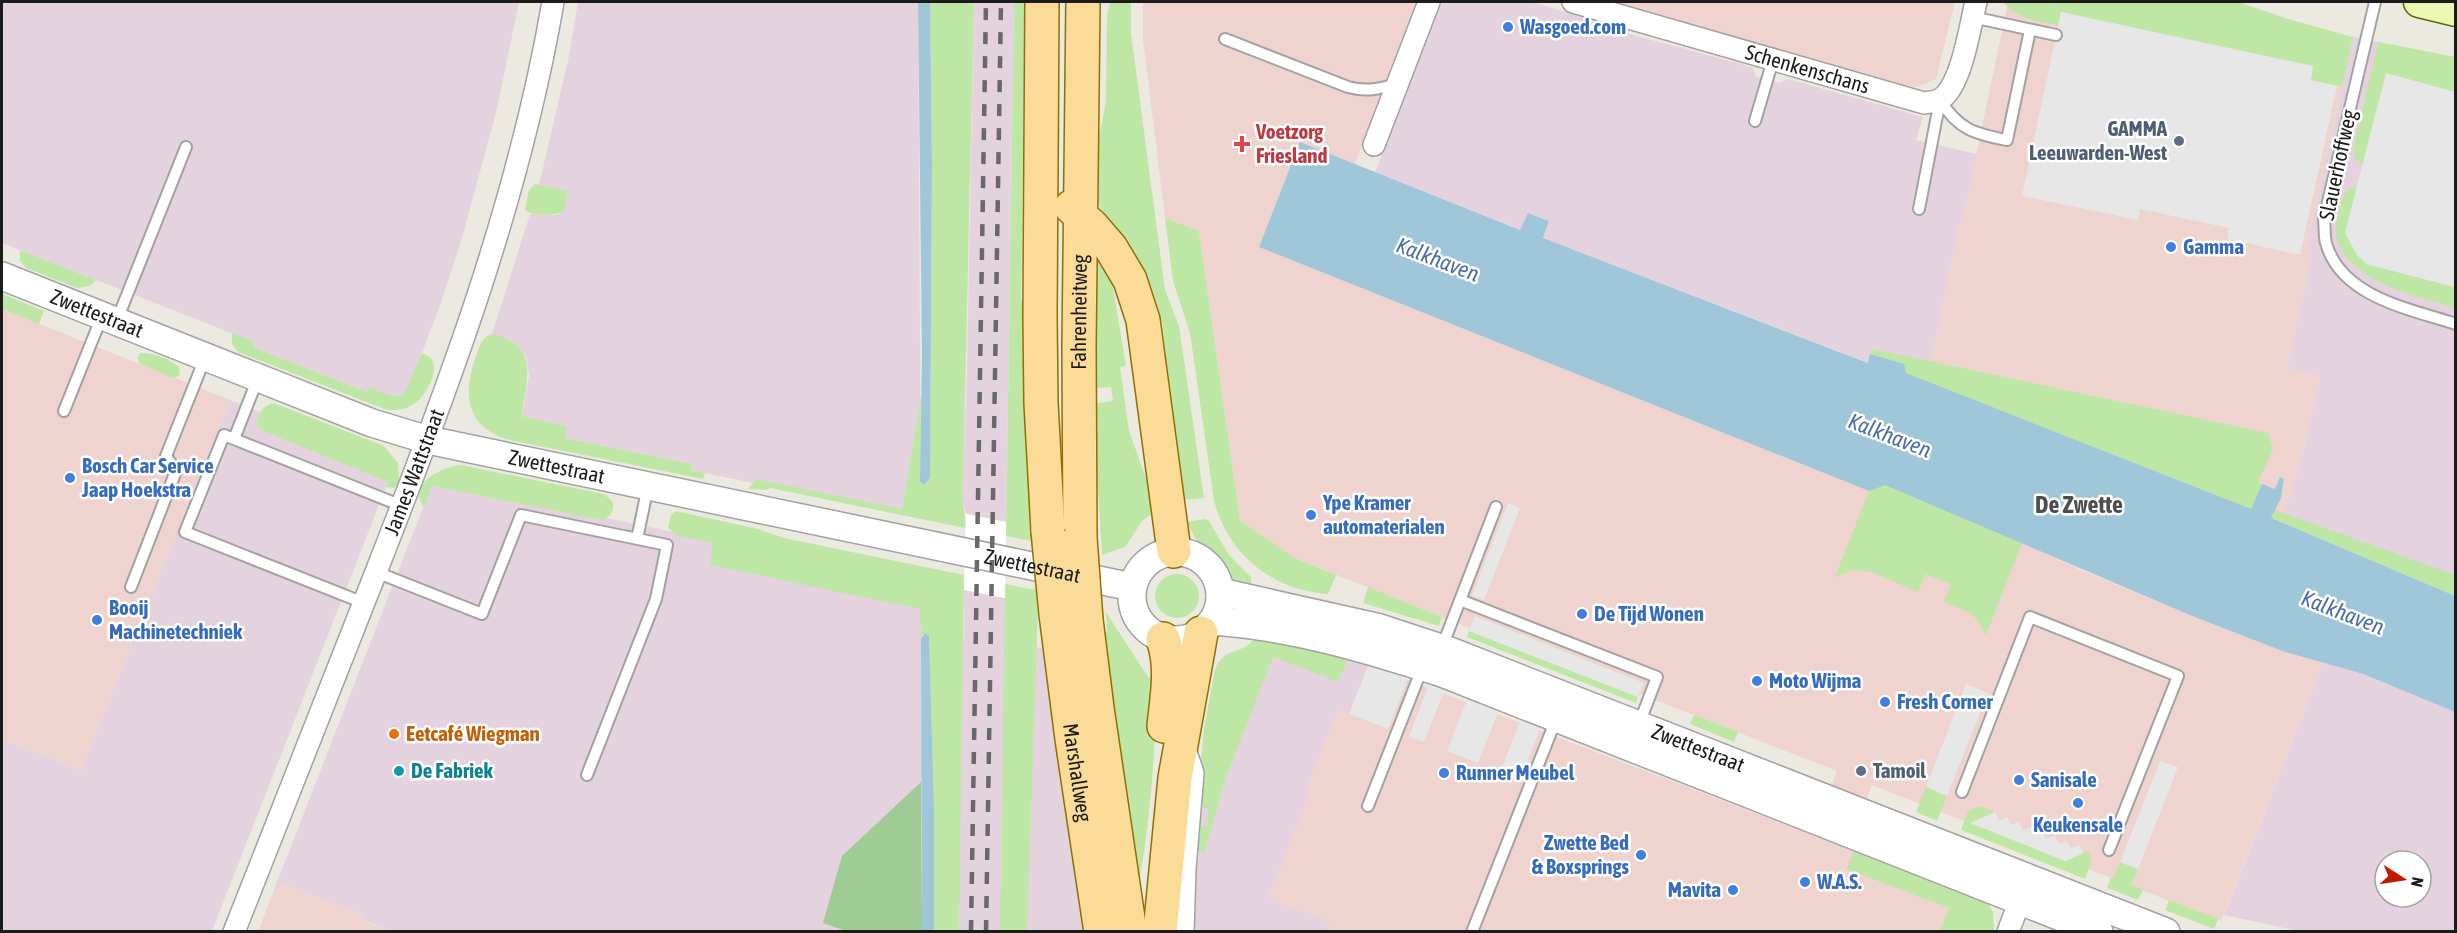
<svg xmlns="http://www.w3.org/2000/svg" width="2457" height="933" viewBox="0 0 2457 933" font-family="'Asap Condensed',sans-serif">
	<style>
		.commercial { fill: #eed3ce }
		.industrial { fill: #e5d2df; fill-rule: evenodd }
		.grass { fill: #bee7a5 }
		.forest { fill: #9fcb95 }
		.parking { fill: #e7e7e7 }
		.water { fill: #a0c6da }
		.pier { fill: #fff }
		.lines { fill: none; stroke-linecap: round; stroke-linejoin: round }
		.service-casing { stroke: #a2a2a2; stroke-width: 14 }
		.minor-casing { stroke: #a2a2a2; stroke-width: 24 }
		.tertiary-casing { stroke: #a2a2a2; stroke-width: 30 }
		.secondary-casing { stroke: #566d06; stroke-width: 33 }
		.primary-casing { stroke: #8f7002; stroke-width: 36 }
		.service { stroke: #fff; stroke-width: 10 }
		.minor { stroke: #fff; stroke-width: 21 }
		.tertiary { stroke: #fff; stroke-width: 27 }
		.secondary { stroke: #ecf8b2; stroke-width: 30 }
		.primary { stroke: #fadb97; stroke-width: 33 }
		.rail { stroke: #696969; stroke-width: 4.5; stroke-dasharray: 12 12; stroke-linecap: butt }
		.primary-bridge-casing { stroke: #8f7002; stroke-width: 36; stroke-linecap: butt }
		.primary-bridge { stroke: #fadb97; stroke-width: 33 }
		.shop-dot { fill: #3f7fe0; stroke: #fff; stroke-width: 2 }
		.service-dot { fill: #5c6f8a; stroke: #fff; stroke-width: 2 }
		.health-dot { fill: #e0444e; stroke: #fff; stroke-width: 2 }
		.food-dot { fill: #e8710a; stroke: #fff; stroke-width: 2 }
		.culture-dot { fill: #0f9aa8; stroke: #fff; stroke-width: 2 }
		.labels { text-anchor: middle; stroke-width: 5; stroke-linejoin: round; paint-order: stroke }
		.shop-label { font-size: 21px; font-weight: bold; fill: #366cbe; stroke: #fff; text-anchor: start }
		.street-label { font-size: 21px; fill: #1b1b1b; stroke: #fff }
		.service-label { font-size: 21px; font-weight: bold; fill: #4e5e75; stroke: #fff; text-anchor: end }
		.health-label { font-size: 21px; font-weight: bold; fill: #be3a42; stroke: #fff; text-anchor: start }
		.food-label { font-size: 21px; font-weight: bold; fill: #c56008; stroke: #fff; text-anchor: start }
		.culture-label { font-size: 21px; font-weight: bold; fill: #0d838f; stroke: #fff; text-anchor: start }
		.water-label { font-size: 22px; font-style: italic; fill: #4a6ea7; stroke: #fff }
		.quarter-label { font-size: 24px; font-weight: bold; fill: #4e4e4e; stroke: #fff }
	</style>
	<rect width="100%" height="100%" fill="#eceae0"/>
	<path class="commercial" d="M 1143,2 L 1417,2 L 1355,164 L 1300,142 L 1259,247 L 1869,491 L 1993,530 L 2081,570 L 2192,616 L 2285,652 L 2323,663 L 2221,921 L 1872,785 L 1867,798 L 1832,785 L 1837,771 L 1640,694 L 1638,697 L 1469,631 L 1470,628 L 1294,558 L 1240,520 L 1199,231 L 1165,218 L 1143,40 Z
		M 1614,2 L 1955,2 L 1936,79 L 1916,87 L 1904,85 Z
		M 2008,2 L 2352,41 L 2306,250 L 2312,253 L 2287,369 L 2320,377 L 2303,453 L 2280,522 L 2271,518 L 2284,485 L 2284,479 L 2280,478 L 2275,489 L 2262,484 L 2184,484 L 1927,381 L 1959,224 L 1962,223 Z
		M 2,309 L 230,400 L 81,770 L 2,739 Z
		M 1404,678 L 1975,898 L 1980,932 L 1328,932 L 1331,924 L 1268,898 L 1309,793 L 1306,791 L 1338,710 Z
		M 277,882 L 364,916 L 367,923 L 390,931 L 258,932 Z"/>
	<path class="industrial" d="M 2,2 L 519,2 L 497,109 L 462,238 L 440,306 L 408,389 L 404,394 L 393,396 L 369,387 L 367,392 L 253,347 L 254,342 L 2,243 Z
		M 578,2 L 918,2 L 921,519 L 705,473 L 691,470 L 692,464 L 565,438 L 567,426 L 522,416 L 529,376 L 526,357 L 521,350 L 492,334 L 530,214 L 556,215 L 564,211 L 568,191 L 539,185 L 569,56 Z
		M 974,2 L 1014,2 L 1006,522 L 966,514 L 961,496 L 963,483 L 967,370 Z
		M 1441,2 L 1531,2 L 1627,29 L 1626,33 L 1752,67 L 1756,77 L 1779,83 L 1788,79 L 1923,117 L 1916,140 L 1977,154 L 1962,223 L 1959,225 L 1927,381 L 1870,355 L 1869,363 L 1543,238 L 1549,221 L 1528,213 L 1521,230 L 1375,172 Z
		M 2353,37 L 2455,57 L 2455,596 L 2280,522 L 2303,453 L 2320,377 L 2287,369 L 2312,253 L 2306,250 Z
		M 230,400 L 375,457 L 388,482 L 212,931 L 2,931 L 2,739 L 81,770 Z
		M 433,482 L 920,583 L 927,804 L 877,931 L 390,931 L 367,922 L 363,920 L 364,916 L 277,882 Z
		M 964,590 L 1005,598 L 1005,643 L 1044,648 L 1084,931 L 934,931 L 934,806 L 964,637 Z
		M 1252,642 L 1347,659 L 1388,672 L 1368,721 L 1338,710 L 1306,791 L 1310,793 L 1268,898 L 1332,923 L 1328,931 L 1190,932 L 1191,868 L 1204,730 L 1215,670 L 1217,664 L 1226,654 L 1243,649 Z
		M 2323,663 L 2363,674 L 2455,712 L 2455,931 L 2299,931 L 2224,915 ZM 2385,861 L 2421,861 L 2421,897 L 2385,897 Z"/>
	<path class="grass" d="M 930,2 L 974,2 L 963,483 C 960,498 966,512 965,528 L 770,488 L 766,490 L 748,489 L 756,479 L 902,509 L 921,395 L 920,482 L 926,485 L 930,478 L 932,165 Z
		M 1014,2 L 1025,2 L 1021,301 L 1026,301 L 1032,541 L 1006,536 Z
		M 1110,2 L 1131,2 L 1131,33 L 1165,290 L 1179,326 L 1204,498 L 1184,500 L 1162,321 L 1152,288 L 1128,240 L 1101,209 L 1096,197 L 1093,171 L 1106,101 L 1107,15 Z
		M 2003,2 L 2238,2 L 2288,19 L 2353,37 L 2342,87 L 2310,80 L 2313,66 L 2061,12 L 2058,25 C 2037,21 2017,19 2003,2 Z
		M 2378,42 L 2455,57 L 2455,92 L 2386,73 L 2363,165 L 2356,159 L 2353,150 Z
		M 535,184 L 568,191 L 564,211 C 553,216 535,217 525,210 L 529,190 Z
		M 2357,186 L 2345,233 L 2454,286 L 2455,281 L 2455,308 C 2419,298 2341,279 2336,233 C 2335,225 2338,217 2339,210 C 2342,198 2344,189 2357,186 Z
		M 1165,218 L 1199,231 L 1240,520 L 1294,558 L 1336,575 L 1328,594 C 1273,591 1228,554 1214,501 L 1190,333 L 1173,281 Z
		M 20,250 L 96,280 L 90,286 L 77,288 L 26,268 L 20,261 Z
		M 1095,252 L 1112,282 L 1126,366 L 1120,367 L 1129,431 L 1147,481 L 1152,514 L 1143,520 L 1125,547 L 1102,555 L 1097,472 L 1097,403 L 1113,401 L 1111,387 L 1097,388 Z
		M 2,294 L 44,311 L 39,324 L 2,309 Z
		M 232,333 L 255,342 L 253,347 L 367,392 L 369,387 L 393,396 L 404,394 L 422,353 L 431,358 C 436,367 434,372 431,381 C 423,400 410,412 387,410 L 238,352 L 232,344 Z
		M 492,334 C 541,344 526,380 522,416 L 567,426 L 565,438 L 692,464 L 691,470 L 705,473 L 703,479 L 514,441 C 469,430 461,400 475,359 C 479,349 480,338 492,334 Z
		M 1872,349 L 2268,433 L 2273,449 L 2258,482 L 2262,484 L 2252,510 L 1905,373 L 1903,364 L 1870,354 Z
		M 140,353 C 153,352 170,359 179,367 L 180,375 L 174,378 L 140,364 L 137,358 Z
		M 274,403 L 384,446 L 398,463 L 399,482 L 394,488 L 386,487 L 388,482 L 261,430 L 257,426 C 257,413 262,406 274,403 Z
		M 461,465 L 604,494 L 612,501 C 616,511 610,517 601,520 L 432,486 L 424,507 C 406,485 442,466 461,465 Z
		M 1885,484 L 2022,543 L 1986,635 C 1975,611 1967,611 1944,602 L 1951,584 L 1925,574 L 1918,592 L 1871,572 L 1853,570 L 1835,577 L 1869,491 Z
		M 2275,510 L 2455,575 L 2455,596 L 2271,518 Z
		M 676,511 L 758,529 L 784,538 L 964,575 L 959,931 L 934,931 L 934,806 L 929,636 L 923,634 L 921,639 L 920,609 L 710,565 L 713,543 L 678,536 L 668,528 L 671,515 Z
		M 1204,519 L 1209,521 L 1229,555 L 1251,577 L 1252,590 L 1237,585 L 1232,580 L 1218,561 L 1195,538 L 1187,522 Z
		M1155 596a22 22 0 1 1 44 0a22 22 0 1 1-44 0Z
		M 1005,584 L 1036,590 L 1038,610 L 1027,931 L 1000,932 Z
		M 1368,587 L 1442,617 L 1439,626 L 1363,603 Z
		M 1106,612 L 1148,677 L 1158,677 C 1155,747 1151,819 1138,888 L 1104,644 L 1105,632 L 1107,631 Z
		M 1469,631 L 1638,697 L 1636,703 L 1467,637 Z
		M 1254,639 L 1350,652 L 1338,682 L 1273,657 L 1225,780 L 1205,852 L 1193,849 L 1195,826 L 1207,826 L 1208,808 L 1197,807 L 1204,730 L 1215,670 C 1222,649 1243,654 1254,639 Z
		M 1694,715 L 1738,732 L 1734,742 L 1690,724 Z
		M 1926,787 L 1947,796 L 1937,821 L 1916,812 Z
		M 1980,806 L 1995,812 L 1971,823 L 2065,861 L 2088,851 L 2092,861 L 2085,879 L 1961,830 L 1968,811 Z
		M 1855,847 L 1982,894 L 1993,912 L 1994,931 L 1940,931 L 1949,908 L 1847,869 Z
		M 2120,862 L 2138,869 L 2131,885 L 2143,890 L 2138,900 L 2107,888 L 2111,877 L 2114,878 Z
		M 2169,900 L 2218,919 L 2214,929 L 2165,910 Z"/>
	<path class="forest" d="M 921,782 L 922,931 L 846,931 L 823,923 L 842,856 Z"/>
	<path class="parking" d="M 2061,12 L 2313,66 L 2311,80 L 2337,86 L 2300,255 L 2227,239 L 2229,228 L 2140,209 L 2138,220 L 2022,196 Z
		M 2386,73 L 2455,92 L 2454,287 L 2366,264 L 2357,255 L 2345,233 Z
		M 1508,503 L 1520,508 L 1484,600 L 1472,595 Z
		M 1475,616 L 1644,683 L 1638,697 L 1469,631 Z
		M 1368,666 L 1408,679 L 1388,729 L 1349,714 Z
		M 1966,684 L 1988,693 L 1947,796 L 1926,787 Z
		M 1428,686 L 1444,691 L 1424,742 L 1409,737 Z
		M 1467,700 L 1498,712 L 1478,763 L 1447,751 Z
		M 1520,721 L 1540,729 L 1521,780 L 1500,773 Z
		M 2160,761 L 2178,767 L 2138,869 L 2120,862 Z
		M 1995,812 L 1999,821 L 2007,817 L 2011,825 L 2019,822 L 2023,830 L 2031,827 L 2035,835 L 2042,831 L 2046,839 L 2055,836 L 2059,844 L 2067,841 L 2071,848 L 2079,845 L 2083,853 L 2066,861 L 1970,823 Z"/>
	<path class="water" d="M 918,2 L 930,2 L 932,165 L 930,478 L 925,485 L 920,482 L 922,355 Z
		M 1300,142 L 1520,230 L 1528,213 L 1549,221 L 1543,238 L 1868,363 L 1870,354 L 1904,364 L 1906,373 L 2251,509 L 2262,484 L 2275,489 L 2280,477 L 2284,479 L 2281,498 L 2271,518 L 2455,596 L 2455,712 L 2363,674 L 2285,652 L 2192,616 L 1885,485 L 1869,491 L 1259,247 Z
		M 925,633 L 929,636 L 934,806 L 934,932 L 922,931 L 921,639 Z"/>
	<path class="pier" d="M 966,514 L 1006,522 L 1005,598 L 964,590 Z"/>
	<g class="lines">
		<g class="service-casing">
			<path id="service" d="M 2375,2 L 2324,219 C 2325,227 2324,235 2326,243 C 2341,297 2410,309 2456,324
				M 1972,17 L 2056,35
				M 1225,39 L 1348,87 C 1366,92 1379,89 1397,84
				M 1940,100 C 1958,129 1974,134 2007,140 L 2030,30
				M 1755,121 L 1773,60
				M 1919,209 L 1940,100
				M 117,320 L 186,147
				M 64,411 L 102,316
				M 234,439 L 258,378
				M 637,539 L 648,486
				M 376,572 L 482,614 L 521,515 L 667,545 L 656,599 L 587,775
				M 131,587 L 176,471 L 166,456 L 205,358
				M 1460,600 L 1657,677 L 1639,724
				M 364,603 L 185,532 L 224,435 L 402,506
				M 1442,647 L 1496,507
				M 1962,792 L 2030,617 L 2178,676 L 2109,850
				M 1368,806 L 1423,666
				M 1472,932 L 1557,717"/>
		</g>
		<g class="minor-casing">
			<g id="minor">
				<path id="s1" d="M 1573,2 L 1924,103 C 1929,102 1937,102 1942,98 C 1962,83 1970,26 1976,2"/>
				<path d="M 1374,145 L 1429,2"/>
				<path id="s2" d="M 234,932 C 282,812 329,692 376,572 C 449,386 519,200 553,2"/>
				<path d="M 1183,932 L 1185,868 L 1193,773 L 1185,749"/>
				<path d="M 2008,932 L 2025,887"/>
			</g>
		</g>
		<g class="tertiary-casing">
			<g id="tertiary">
				<path id="s3" d="M 2,276 L 372,423 L 428,440 L 1132,587"/>
				<circle cx="1176" cy="596" r="44"/>
				<path id="s4" d="M 1220,592 L 1380,628 L 1450,651 L 2166,932"/>
				<path d="M 1212,621 C 1291,626 1367,649 1442,673 L 2099,932"/>
			</g>
		</g>
		<g class="secondary-casing">
			<path id="secondary" d="M 2419,2 L 2456,11"/>
		</g>
		<g class="primary-casing">
			<g id="primary">
				<path d="M 1042,2 L 1040,318 L 1041,403 L 1048,531"/>
				<path d="M 1071,207 L 1092,226 L 1111,248 L 1130,280 L 1143,320 L 1174,551"/>
				<path id="s5" d="M 1080,538 L 1079,346 L 1083,2"/>
				<path id="s6" d="M 1056,614 L 1072,739 L 1101,932"/>
				<path d="M 1086,620 L 1097,708 L 1130,932"/>
				<path d="M 1163,639 C 1173,667 1167,697 1164,726"/>
				<path d="M 1160,932 L 1175,778 L 1201,633"/>
			</g>
		</g>
		<use href="#service" class="service"/>
		<use href="#minor" class="minor"/>
		<use href="#tertiary" class="tertiary"/>
		<use href="#secondary" class="secondary"/>
		<use href="#primary" class="primary"/>
		<path class="rail" d="M 971,932 L 986,2
			M 986,932 L 1001,2"/>
		<g class="primary-bridge-casing">
			<path id="primary-bridge" d="M 1048,531 L 1056,614
				M 1080,538 L 1086,620"/>
		</g>
		<use href="#primary-bridge" class="primary-bridge"/>
	</g>
	<g class="shop-dot">
		<circle cx="1508" cy="27" r="6"/>
		<circle cx="2171" cy="247" r="6"/>
		<circle cx="70" cy="478" r="6"/>
		<circle cx="1311" cy="515" r="6"/>
		<circle cx="1582" cy="614" r="6"/>
		<circle cx="97" cy="620" r="6"/>
		<circle cx="1757" cy="681" r="6"/>
		<circle cx="1885" cy="702" r="6"/>
		<circle cx="1444" cy="773" r="6"/>
		<circle cx="2019" cy="780" r="6"/>
		<circle cx="2078" cy="803" r="6"/>
		<circle cx="1641" cy="855" r="6"/>
		<circle cx="1805" cy="882" r="6"/>
		<circle cx="1733" cy="890" r="6"/>
	</g>
	<g class="service-dot">
		<circle cx="2179" cy="141" r="6"/>
		<circle cx="1861" cy="771" r="6"/>
	</g>
	<path class="health-dot" d="M1239 135h6v6h6v6h-6v6h-6v-6h-6v-6h6z"/>
	<circle class="food-dot" cx="394" cy="734" r="6"/>
	<circle class="culture-dot" cx="399" cy="771" r="6"/>
	<g class="labels">
		<g class="shop-label">
			<text x="1520" y="34">Wasgoed.com</text>
			<text x="2183" y="254">Gamma</text>
			<text x="82" y="473">Bosch Car Service<tspan x="82" dy="24">Jaap Hoekstra</tspan></text>
			<text x="1323" y="510">Ype Kramer<tspan x="1323" dy="24">automaterialen</tspan></text>
			<text x="109" y="615">Booij<tspan x="109" dy="24">Machinetechniek</tspan></text>
			<text x="1594" y="621">De Tijd Wonen</text>
			<text x="1769" y="688">Moto Wijma</text>
			<text x="1897" y="709">Fresh Corner</text>
			<text x="1456" y="780">Runner Meubel</text>
			<text x="2031" y="787">Sanisale</text>
			<text x="2078" y="832" text-anchor="middle">Keukensale</text>
			<text x="1629" y="850" text-anchor="end">Zwette Bed<tspan x="1629" dy="24">&amp; Boxsprings</tspan></text>
			<text x="1817" y="889">W.A.S.</text>
			<text x="1721" y="897" text-anchor="end">Mavita</text>
		</g>
		<g class="street-label">
			<text dy="7" stroke="none"><textPath href="#s1" startOffset="244">Schenkenschans</textPath></text>
			<text transform="translate(2338 165) rotate(-78)" y="7">Slauerhoffweg</text>
			<text dy="7" stroke="none"><textPath href="#s5" startOffset="226">Fahrenheitweg</textPath></text>
			<text dy="7" stroke="none"><textPath href="#s3" startOffset="102">Zwettestraat</textPath></text>
			<text dy="7" stroke="none"><textPath href="#s3" startOffset="588">Zwettestraat</textPath></text>
			<text dy="7" stroke="none"><textPath href="#s2" startOffset="494">James Wattstraat</textPath></text>
			<text dy="7" stroke="none"><textPath href="#s3" startOffset="1074">Zwettestraat</textPath></text>
			<text dy="7" stroke="none"><textPath href="#s4" startOffset="504">Zwettestraat</textPath></text>
			<text dy="7" stroke="none"><textPath href="#s6" startOffset="160">Marshallweg</textPath></text>
		</g>
		<g class="service-label">
			<text x="2167" y="136">GAMMA<tspan x="2167" dy="24">Leeuwarden-West</tspan></text>
			<text x="1873" y="778" text-anchor="start">Tamoil</text>
		</g>
		<g class="health-label">
			<text x="1256" y="139">Voetzorg<tspan x="1256" dy="24">Friesland</tspan></text>
		</g>
		<g class="food-label">
			<text x="406" y="741">Eetcafé Wiegman</text>
		</g>
		<g class="culture-label">
			<text x="411" y="778">De Fabriek</text>
		</g>
		<g class="water-label">
			<text transform="translate(1438 259) rotate(21)" y="8">Kalkhaven</text>
			<text transform="translate(1890 435) rotate(21)" y="8">Kalkhaven</text>
			<text transform="translate(2343 612) rotate(21)" y="8">Kalkhaven</text>
		</g>
		<g class="quarter-label">
			<text x="2079" y="513">De Zwette</text>
		</g>
	</g>
	<rect width="2457" height="933" fill="none" stroke="#1b1b1b" stroke-width="6"/>
	<g transform="translate(2403 879) rotate(102)"><circle r="28" fill="#ffffff" stroke="#a4a4a4" stroke-width="1.5"/>
	<path d="M0-4.5L10 22L0 15L-10 22Z" fill="#c21903"/>
	<text y="-9" font-size="16" font-weight="bold" text-anchor="middle" fill="#1b1b1b">N</text>
	</g>
</svg>
